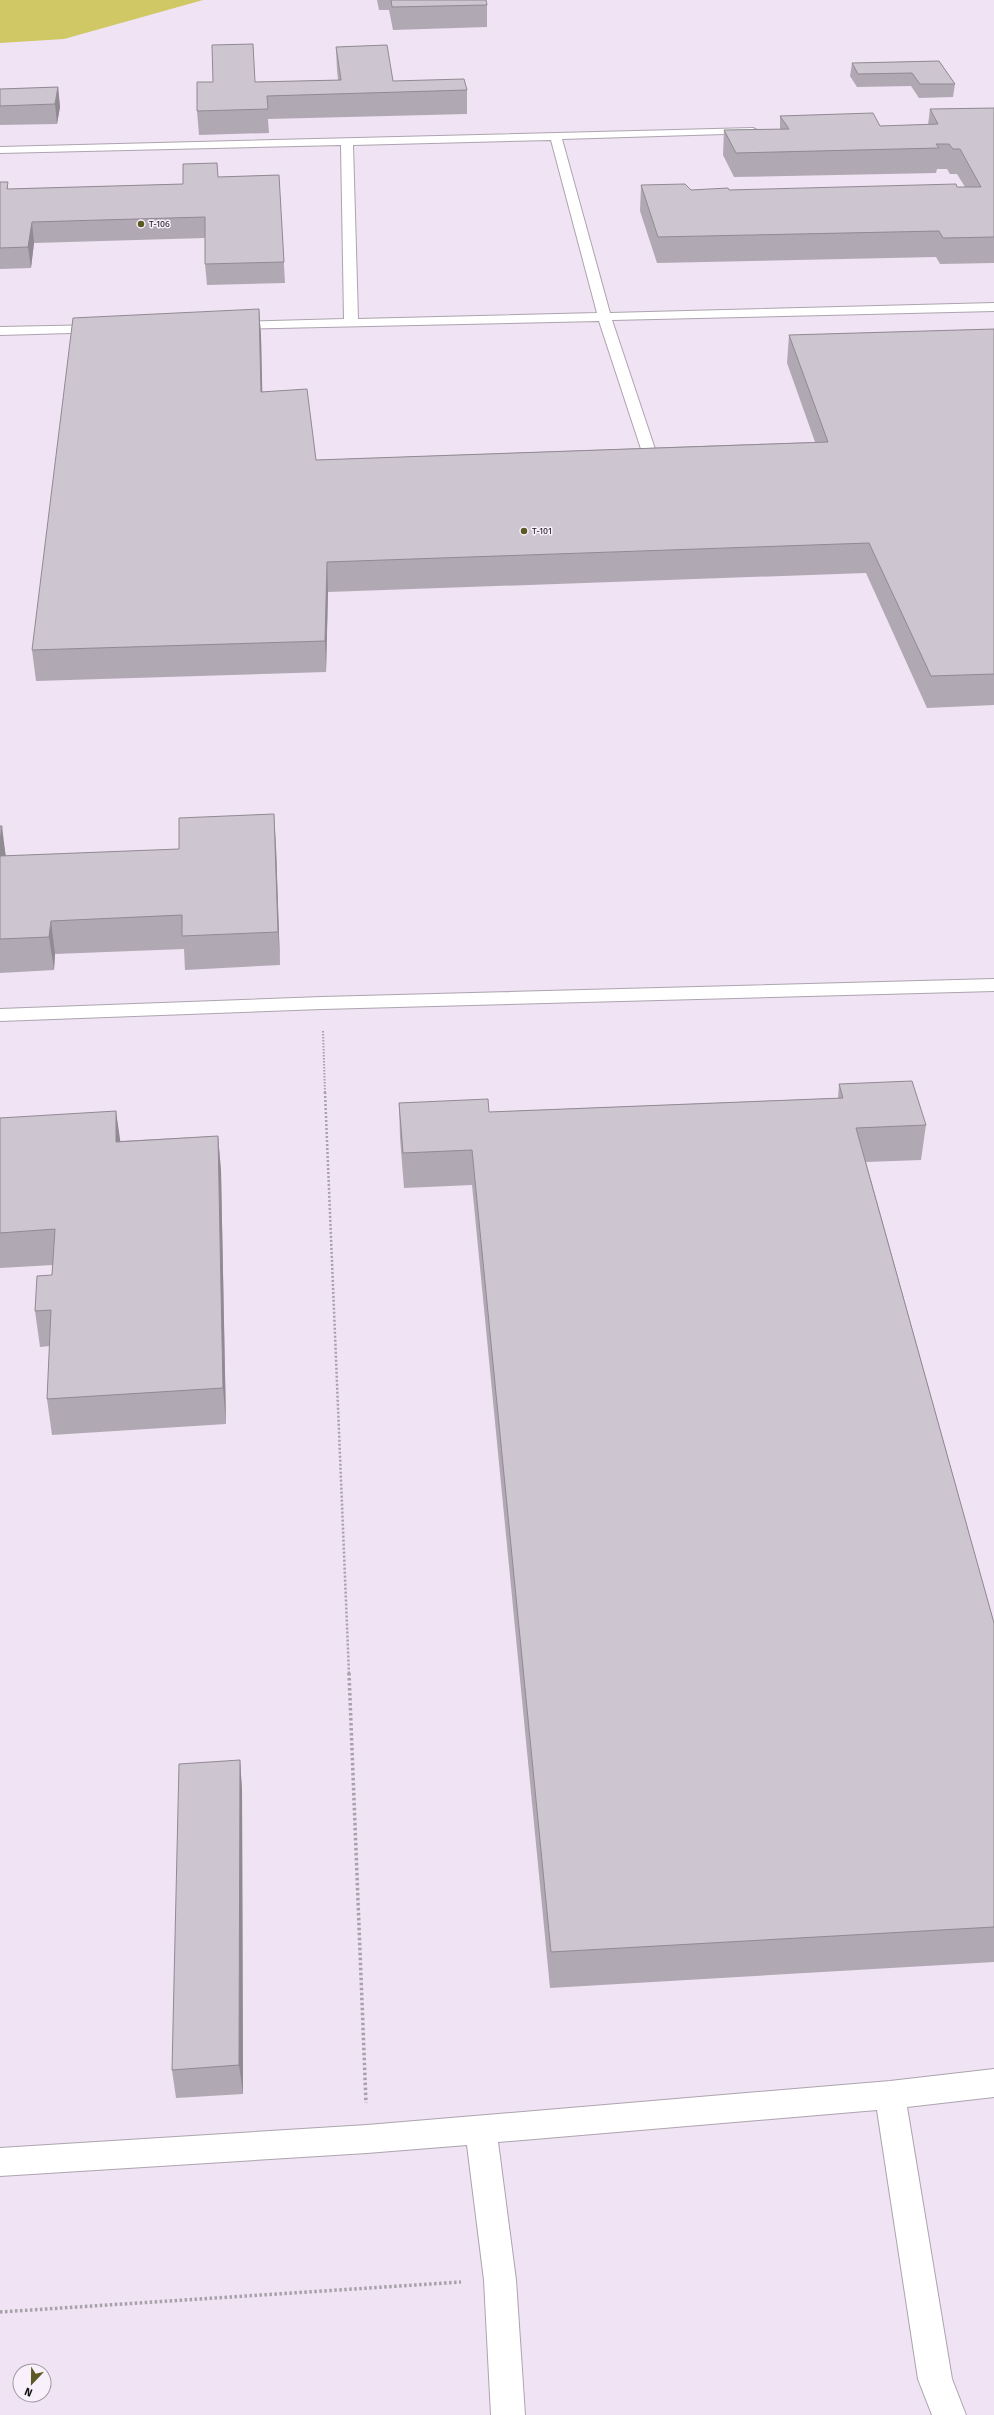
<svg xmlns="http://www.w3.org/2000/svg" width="994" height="2415" viewBox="0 0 994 2415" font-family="'Fira Sans',sans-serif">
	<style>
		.built { fill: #f0e3f4; fill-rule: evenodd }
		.forest { fill: #cfc864 }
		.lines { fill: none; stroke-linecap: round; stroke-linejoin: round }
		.minor-casing { stroke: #aca4ae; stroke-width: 2 }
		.path-far2 { stroke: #a7a1aa; stroke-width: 2; stroke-dasharray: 1.5 1.5; stroke-linecap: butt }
		.path-far1 { stroke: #a7a1aa; stroke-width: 2.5; stroke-dasharray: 2 2; stroke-linecap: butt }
		.path { stroke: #a7a1aa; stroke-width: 3.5; stroke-dasharray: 2.5 2.5; stroke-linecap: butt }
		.minor { fill: #fff; fill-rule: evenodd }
		.wall { fill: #b0a9b3 }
		.shaded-wall { fill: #908a92 }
		.building { fill: #cdc5d0; stroke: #908a92 }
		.poi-dot { fill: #5d5925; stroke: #f8f0fb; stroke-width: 1.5 }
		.labels { text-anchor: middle; stroke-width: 3; stroke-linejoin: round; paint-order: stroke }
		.far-poi-label { font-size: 9px; fill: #181519; stroke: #f8f0fb; text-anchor: start }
	</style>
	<rect width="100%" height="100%" fill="#f8f0fb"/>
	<path class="built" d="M 0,0 L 994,0 L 994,2415 L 0,2415 ZM 20,2371 L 44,2371 L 44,2395 L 20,2395 Z"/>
	<path class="forest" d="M 0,0 L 203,0 L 64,39 L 0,43 Z"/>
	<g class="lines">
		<g class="minor-casing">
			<path id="minor" d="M 753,128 L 759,131 L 757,133 L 562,139 L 610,313 L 994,303 L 994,311 L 612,320 L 656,452 L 649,456 L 642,452 L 599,321 L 226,329 L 224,326 L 226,323 L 231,322 L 344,319 L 341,145 L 0,153 L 0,147 ZM 551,140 L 597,313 L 358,319 L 353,145 Z
				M 101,325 L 106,326 L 108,329 L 106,332 L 0,335 L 0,327 Z
				M 994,979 L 994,991 L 322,1009 L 0,1021 L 0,1009 L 322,997 Z
				M 994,2069 L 994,2097 L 907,2107 L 952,2379 L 966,2415 L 932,2415 L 918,2379 L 877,2110 L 498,2142 L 516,2280 L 525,2415 L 491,2415 L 484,2280 L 467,2145 L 367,2153 L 0,2176 L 0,2148 L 367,2125 L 890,2081 Z"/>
		</g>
		<path class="path-far2" d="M 323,1031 L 325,1093"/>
		<path class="path-far1" d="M 325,1092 L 349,1674"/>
		<path class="path" d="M 349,1673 L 366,2103
			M 0,2312 L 461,2282"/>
		<use href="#minor" class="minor"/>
	</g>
	<path class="wall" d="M 377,0 L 486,0 L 487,5 L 487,27 L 393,30 L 389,10 L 379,10 Z
		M 336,47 L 393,81 L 467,90 L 467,114 L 268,119 L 269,133 L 199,135 L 197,111 L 255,82 L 338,80 L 337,70 Z
		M 939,61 L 955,84 L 953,97 L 919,98 L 911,86 L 857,87 L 850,76 L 852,63 Z
		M 58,87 L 60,107 L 57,124 L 0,125 L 0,89 Z
		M 994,108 L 994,263 L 940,264 L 936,257 L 657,263 L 640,211 L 641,185 L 691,190 L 729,190 L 965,187 L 957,174 L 950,174 L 947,169 L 937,169 L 936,173 L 734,177 L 723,155 L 724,130 L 780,129 L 780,116 L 880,126 L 928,125 L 930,109 Z
		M 279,175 L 285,283 L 207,285 L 205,264 L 205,238 L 34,243 L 31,268 L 0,269 L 0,182 L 8,182 L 8,189 L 183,184 L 218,177 Z
		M 259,309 L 261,336 L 262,392 L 316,460 L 815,442 L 787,363 L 789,335 L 994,329 L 994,705 L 927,708 L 866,573 L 328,592 L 326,672 L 36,681 L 32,650 Z
		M 0,826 L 6,856 L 276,846 L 280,965 L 185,970 L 184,949 L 55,954 L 54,970 L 0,973 Z
		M 839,1084 L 926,1125 L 921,1160 L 866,1162 L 994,1623 L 994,1962 L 550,1988 L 472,1185 L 404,1188 L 400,1138 L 399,1103 L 489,1112 L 838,1098 Z
		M 0,1118 L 120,1141 L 218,1136 L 221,1171 L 226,1424 L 52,1435 L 47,1399 L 50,1346 L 40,1347 L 35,1311 L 52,1275 L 53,1265 L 0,1268 Z
		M 240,1760 L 242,1790 L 243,2094 L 176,2098 L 172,2070 Z"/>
	<path class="shaded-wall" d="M 58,87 L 60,107 L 57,124 L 55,104 Z
		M 32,222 L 34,243 L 31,268 L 28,247 Z
		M 259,309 L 261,336 L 263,420 L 261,392 Z
		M 327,562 L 328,592 L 326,672 L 325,641 Z
		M 274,814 L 276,846 L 280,965 L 278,932 Z
		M 2,826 L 6,859 L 0,867 L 0,843 Z
		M 51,921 L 55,954 L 54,970 L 49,937 Z
		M 116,1111 L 121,1146 L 116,1142 Z
		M 218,1136 L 221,1171 L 226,1424 L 223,1388 Z
		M 240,1760 L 242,1790 L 243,2094 L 239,2065 Z"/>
	<path class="building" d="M 391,0 L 486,0 L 487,5 L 392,7 Z
		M 253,44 L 255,82 L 341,80 L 336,47 L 387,45 L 393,81 L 464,79 L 467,90 L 267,96 L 268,109 L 197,111 L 197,82 L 213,82 L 212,45 Z
		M 939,61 L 955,84 L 920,84 L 912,73 L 858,74 L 852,63 Z
		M 58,87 L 55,104 L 0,106 L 0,89 Z
		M 994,108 L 994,237 L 943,238 L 939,231 L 658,237 L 641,185 L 685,184 L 691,190 L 728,188 L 729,190 L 956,184 L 957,187 L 981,187 L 960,149 L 953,149 L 949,144 L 936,144 L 939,148 L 736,153 L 724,130 L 789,129 L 780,116 L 873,113 L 880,126 L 938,124 L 930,109 Z
		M 217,163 L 218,177 L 279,175 L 284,262 L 205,264 L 205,217 L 32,222 L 28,247 L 0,248 L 0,182 L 8,182 L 7,189 L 183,184 L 183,164 Z
		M 259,309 L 261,392 L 307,389 L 316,460 L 828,442 L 789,335 L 994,329 L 994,674 L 931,676 L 869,543 L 327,562 L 325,641 L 32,650 L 73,318 Z
		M 274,814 L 278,932 L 182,936 L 182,915 L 51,921 L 49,937 L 0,939 L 0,856 L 179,849 L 179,818 Z
		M 0,826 L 2,826 L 0,843 Z
		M 912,1081 L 926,1125 L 856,1128 L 994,1623 L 994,1927 L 551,1952 L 472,1150 L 403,1153 L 399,1103 L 488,1099 L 489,1112 L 843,1098 L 839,1084 Z
		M 116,1111 L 116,1142 L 218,1136 L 223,1388 L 47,1399 L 51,1310 L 35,1311 L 37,1276 L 52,1275 L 55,1229 L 0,1233 L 0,1118 Z
		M 240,1760 L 239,2065 L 172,2070 L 179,1764 Z"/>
	<g class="poi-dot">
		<circle cx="141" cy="224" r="4"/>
		<circle cx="524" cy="531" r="4"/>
	</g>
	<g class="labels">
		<g class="far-poi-label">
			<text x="149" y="227">Т-106</text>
			<text x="532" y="534">Т-101</text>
		</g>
	</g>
	<g transform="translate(32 2383) rotate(202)"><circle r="19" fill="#f8f0fb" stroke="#9e98a1"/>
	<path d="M0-3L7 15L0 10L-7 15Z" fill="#5d5925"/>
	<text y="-6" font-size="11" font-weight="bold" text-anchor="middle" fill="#181519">N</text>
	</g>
</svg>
